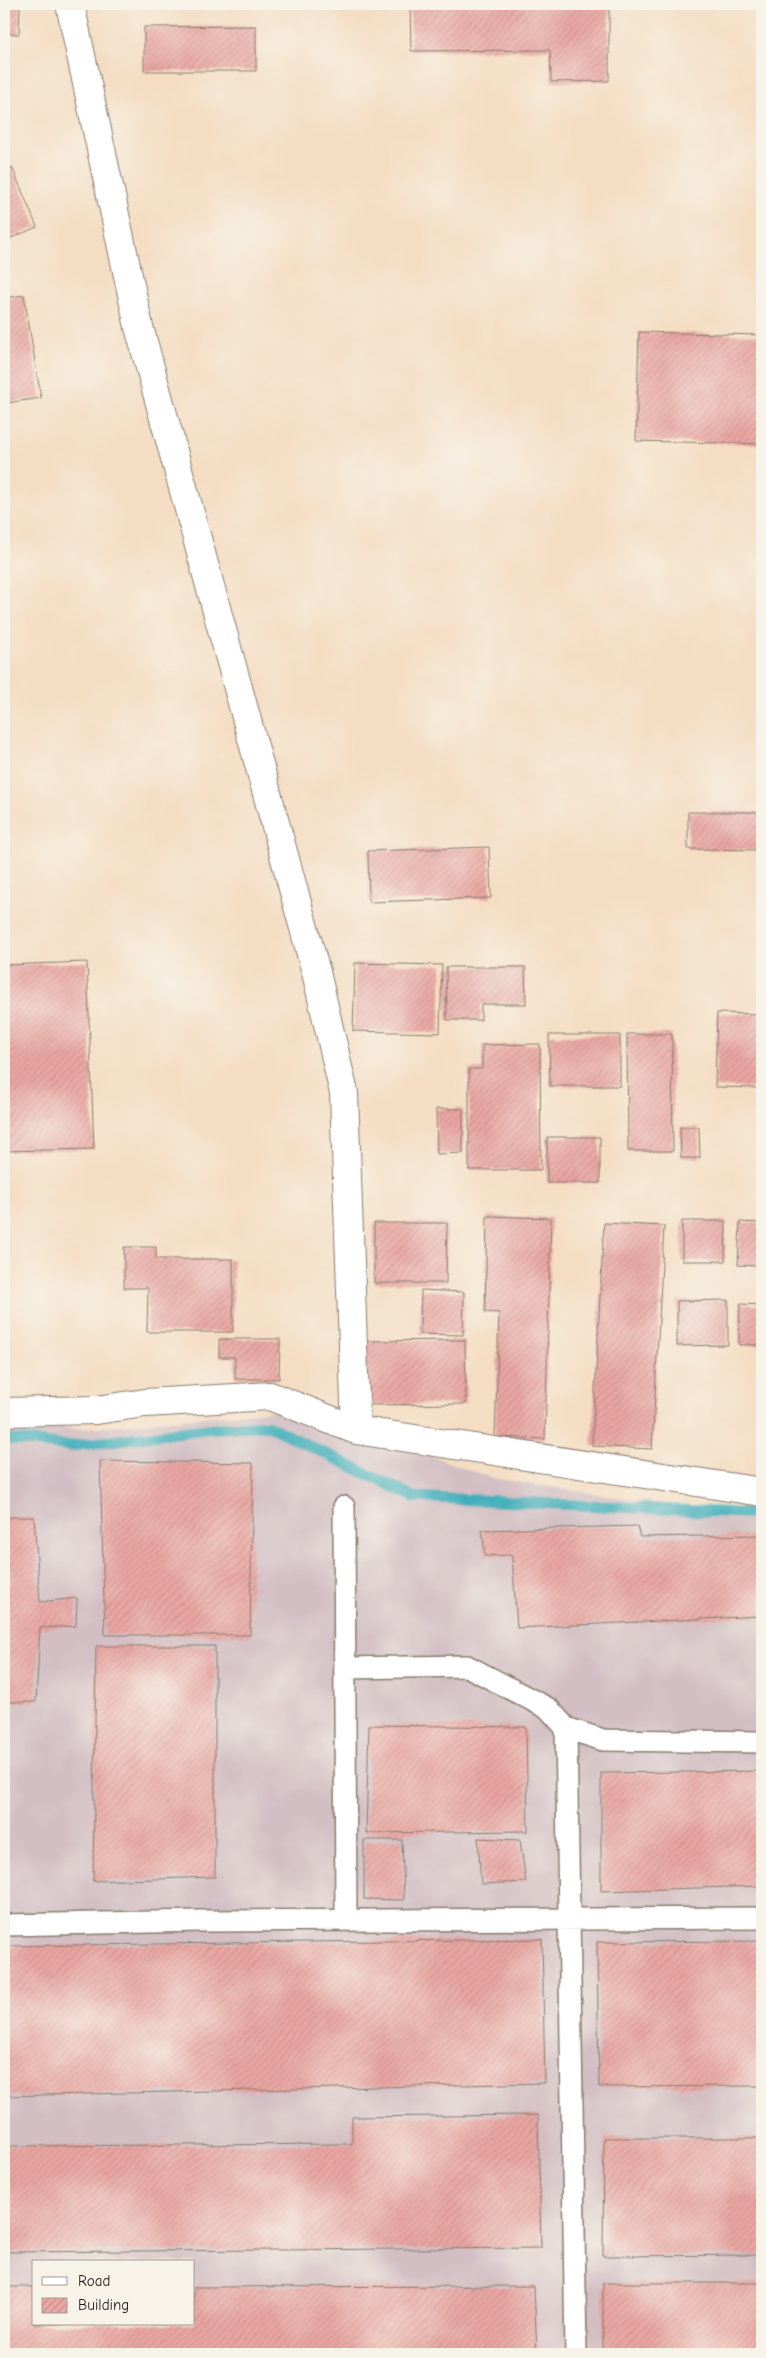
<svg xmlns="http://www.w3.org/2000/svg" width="766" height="2358" viewBox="0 0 766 2358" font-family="'Comic Neue',sans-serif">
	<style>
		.industrial { fill: #d2bec3; fill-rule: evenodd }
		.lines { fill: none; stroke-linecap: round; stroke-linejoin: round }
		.stream { stroke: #3faeba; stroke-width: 11 }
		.building { fill: url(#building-hatch) }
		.lane-casing { stroke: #887c6f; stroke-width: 24 }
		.street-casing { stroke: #887c6f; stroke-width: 30 }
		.lane { stroke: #fff; stroke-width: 21 }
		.street { stroke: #fff; stroke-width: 28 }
	</style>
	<defs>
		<pattern id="building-hatch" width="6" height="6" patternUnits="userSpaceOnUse" patternTransform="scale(1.25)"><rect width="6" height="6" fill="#eaa6a2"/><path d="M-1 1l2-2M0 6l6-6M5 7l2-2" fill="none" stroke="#c88e8b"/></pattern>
	</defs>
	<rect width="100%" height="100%" fill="#f7f3e8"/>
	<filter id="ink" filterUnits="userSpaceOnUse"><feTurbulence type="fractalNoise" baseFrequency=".02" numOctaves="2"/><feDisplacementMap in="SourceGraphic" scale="10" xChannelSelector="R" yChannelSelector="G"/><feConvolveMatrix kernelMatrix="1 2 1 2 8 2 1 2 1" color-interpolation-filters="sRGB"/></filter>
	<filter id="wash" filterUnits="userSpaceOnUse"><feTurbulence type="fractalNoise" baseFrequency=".0096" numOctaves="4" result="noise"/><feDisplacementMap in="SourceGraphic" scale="20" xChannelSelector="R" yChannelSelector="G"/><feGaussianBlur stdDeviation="1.12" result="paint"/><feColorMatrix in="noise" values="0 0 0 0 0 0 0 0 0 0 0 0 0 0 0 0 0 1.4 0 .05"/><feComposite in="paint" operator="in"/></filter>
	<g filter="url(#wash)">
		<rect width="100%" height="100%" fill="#f4ddc2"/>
		<path class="industrial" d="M 299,1408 L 492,1478 L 762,1520 L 762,2354 L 4,2354 L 4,1422 L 78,1429 ZM 34,2262 L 194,2262 L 194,2324 L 34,2324 Z"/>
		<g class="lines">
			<path class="stream" d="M 4,1439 L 71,1446 L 206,1429 L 267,1425 L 414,1497 L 762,1514"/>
		</g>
		<g id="blocks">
			<path class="building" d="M 4,4 L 20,4 L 19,34 L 4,34 Z
				M 410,4 L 609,4 L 609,81 L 551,82 L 550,50 L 411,51 Z
				M 256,26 L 256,71 L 144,71 L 144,27 Z
				M 12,167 L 37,227 L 4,241 L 4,171 Z
				M 24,295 L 41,398 L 7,403 L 4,387 L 4,298 Z
				M 639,332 L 762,335 L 762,444 L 636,441 Z
				M 688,812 L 762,812 L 762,850 L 688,849 Z
				M 489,847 L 491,898 L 369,902 L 368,851 Z
				M 87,962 L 94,1149 L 4,1151 L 4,965 Z
				M 355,963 L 442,965 L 440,1033 L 353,1031 Z
				M 446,967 L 525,967 L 526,1004 L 481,1004 L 481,1020 L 447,1020 Z
				M 717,1013 L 762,1014 L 762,1088 L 715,1087 Z
				M 627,1034 L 672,1034 L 673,1151 L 628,1151 Z
				M 549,1035 L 620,1035 L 620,1086 L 550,1086 Z
				M 540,1044 L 541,1170 L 469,1170 L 469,1069 L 482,1069 L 482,1045 Z
				M 436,1109 L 463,1109 L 463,1153 L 437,1154 Z
				M 680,1127 L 699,1127 L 700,1158 L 681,1158 Z
				M 547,1137 L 600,1137 L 600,1183 L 547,1183 Z
				M 487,1216 L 551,1218 L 545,1439 L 495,1437 L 499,1313 L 485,1312 Z
				M 682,1221 L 726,1221 L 725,1261 L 682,1261 Z
				M 740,1222 L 762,1223 L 762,1266 L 738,1265 Z
				M 374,1223 L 447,1223 L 446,1283 L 374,1283 Z
				M 604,1223 L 664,1226 L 652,1449 L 592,1446 Z
				M 124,1247 L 156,1247 L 156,1259 L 233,1259 L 233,1332 L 147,1332 L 148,1288 L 124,1288 Z
				M 421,1290 L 464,1292 L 463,1335 L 420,1334 Z
				M 728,1300 L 728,1345 L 677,1346 L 677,1301 Z
				M 740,1304 L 762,1305 L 762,1345 L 739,1345 Z
				M 219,1339 L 280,1339 L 279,1379 L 235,1379 L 235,1357 L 219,1357 Z
				M 465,1340 L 466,1404 L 366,1405 L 366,1341 Z
				M 100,1461 L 253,1463 L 250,1635 L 105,1635 Z
				M 4,1517 L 34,1517 L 40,1602 L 77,1598 L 76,1626 L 40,1628 L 36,1702 L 4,1702 Z
				M 637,1526 L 640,1537 L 762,1535 L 762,1616 L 517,1628 L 512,1555 L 485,1556 L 482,1530 Z
				M 96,1646 L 215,1646 L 215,1877 L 93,1881 Z
				M 369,1725 L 526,1727 L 528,1831 L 366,1833 Z
				M 762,1771 L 762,1886 L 601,1891 L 601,1773 Z
				M 478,1838 L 520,1840 L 526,1882 L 481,1884 Z
				M 364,1840 L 402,1840 L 404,1900 L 364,1899 Z
				M 542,1939 L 545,2083 L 4,2096 L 4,1946 Z
				M 762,1941 L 762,2086 L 599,2087 L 597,1942 Z
				M 538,2115 L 541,2248 L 4,2252 L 4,2146 L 352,2144 L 352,2117 Z
				M 604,2138 L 762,2138 L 762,2255 L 603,2256 Z
				M 603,2283 L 762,2283 L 762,2354 L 603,2354 Z
				M 534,2286 L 537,2354 L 4,2354 L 4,2287 L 34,2287 L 34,2324 L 194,2324 L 194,2287 Z"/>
		</g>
	</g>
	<g filter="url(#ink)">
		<use href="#blocks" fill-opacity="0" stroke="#887c6f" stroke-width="1"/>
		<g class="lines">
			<g class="lane-casing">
				<path id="lane" d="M 344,1507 L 346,1920
					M 345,1668 L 467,1666 L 549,1709 L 566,1728 L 603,1740 L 762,1742
					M 566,1728 L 576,2354
					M 4,1925 L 200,1921 L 762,1918"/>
			</g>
			<g class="street-casing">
				<path id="street" d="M 70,4 L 139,327 L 316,972 L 344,1093 L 356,1430
					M 4,1412 L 96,1410 L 145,1403 L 270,1396 L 356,1430 L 762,1492"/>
			</g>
			<use href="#lane" class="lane"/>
			<use href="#street" class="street"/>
		</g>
	</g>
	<rect width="766" height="2358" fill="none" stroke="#f7f3e8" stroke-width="20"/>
	<rect x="32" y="2260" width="162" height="65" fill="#f7f3e8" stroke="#9f9d96"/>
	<rect x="42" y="2277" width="25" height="8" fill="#ffffff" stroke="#9f9d96"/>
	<text x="78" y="2286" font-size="15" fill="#1c1c1c">Road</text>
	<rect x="42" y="2298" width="25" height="15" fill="url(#building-hatch)" stroke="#9f9d96"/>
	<text x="78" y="2310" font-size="15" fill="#1c1c1c">Building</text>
</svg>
